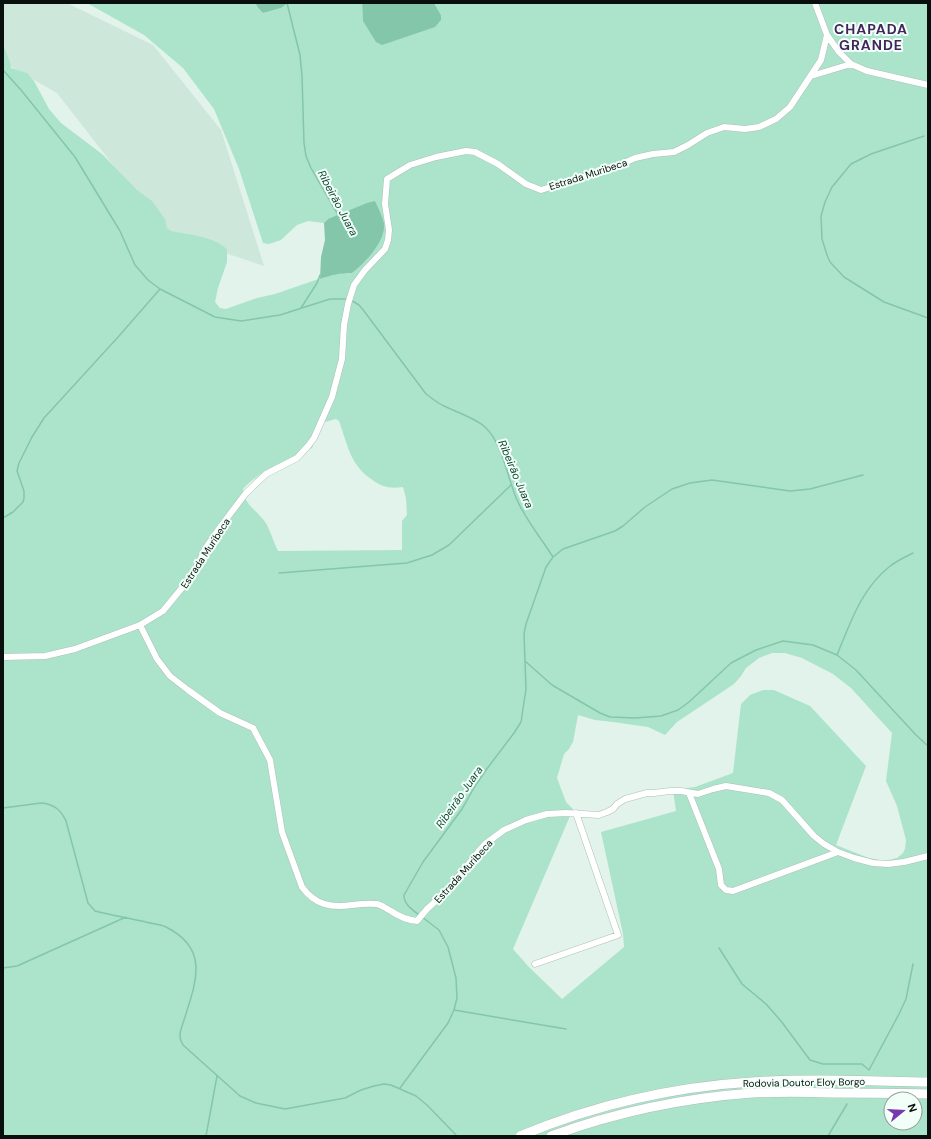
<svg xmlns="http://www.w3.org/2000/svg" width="931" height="1139" viewBox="0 0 931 1139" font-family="'DM Sans',sans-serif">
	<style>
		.built { fill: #cde7db }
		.green { fill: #abe4cb; fill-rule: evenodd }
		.water { fill: #84c6aa }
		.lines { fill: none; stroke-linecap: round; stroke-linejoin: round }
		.stream { stroke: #84c6aa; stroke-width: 1.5 }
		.minor-casing { stroke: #afc0b8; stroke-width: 7 }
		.highway-casing { stroke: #afc0b8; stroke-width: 10 }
		.minor { stroke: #fff; stroke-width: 6 }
		.highway { stroke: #fff; stroke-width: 9 }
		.labels { text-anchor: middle; stroke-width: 4; stroke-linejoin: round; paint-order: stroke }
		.street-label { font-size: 10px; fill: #090f0d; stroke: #f1fff8 }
		.water-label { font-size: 11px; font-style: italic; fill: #124836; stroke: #f1fff8 }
		.district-label { font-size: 14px; font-weight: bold; letter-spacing: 1px; fill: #43255e; stroke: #f1fff8 }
	</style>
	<rect width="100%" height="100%" fill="#e1f3ea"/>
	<path class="built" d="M 3,3 L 67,3 L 153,45 L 221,130 L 264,266 L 166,233 L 57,93 L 3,62 Z"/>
	<path class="green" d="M 87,3 L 255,3 L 259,9 L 263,13 L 281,8 L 288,3 L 362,3 L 363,21 L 441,20 L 441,15 L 434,3 L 928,3 L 928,1136 L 3,1136 L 3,44 L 10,62 L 11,68 L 27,73 L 34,81 L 49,109 L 61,123 L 102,154 L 137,190 L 152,201 L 165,219 L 167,228 L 171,231 C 190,235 212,236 227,249 L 227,262 L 218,288 L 215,302 L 220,308 L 226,309 L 257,298 L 275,294 L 333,274 L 342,273 L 352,273 C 366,262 376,249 383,233 L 328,219 L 324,223 L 308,221 L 297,225 L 281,240 L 269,244 L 263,243 L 239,169 L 214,109 L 183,68 L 144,35 ZM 336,419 L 339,421 C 348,445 349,463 371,479 C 382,487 390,489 403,487 L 406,498 L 407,515 L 402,521 L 402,550 L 278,551 C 274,543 271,533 267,525 C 260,512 243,505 243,489 C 261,469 289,460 312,448 L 318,431 L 325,422 ZM 772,653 L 785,653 L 802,658 L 833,674 L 851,688 L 892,733 L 886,781 L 897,806 L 906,840 L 905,849 L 903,853 L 897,858 L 885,861 L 869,858 L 836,845 L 866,766 L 810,706 L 774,690 L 763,690 L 750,695 L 741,704 L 733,773 L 695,787 L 673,790 L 676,811 L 601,832 L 623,934 L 624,947 L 562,999 L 528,966 L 513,949 L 573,809 L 566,802 L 557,778 L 564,754 L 569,749 L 573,742 L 578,715 L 595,720 L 613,722 L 648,727 L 665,735 L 677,722 L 734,684 L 741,676 L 746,668 L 759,658 ZM 891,1099 L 915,1099 L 915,1123 L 891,1123 Z"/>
	<path class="water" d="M 255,3 L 288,3 L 281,8 L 263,13 L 259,9 Z
		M 362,3 L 434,3 L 441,15 L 441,20 L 435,27 L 382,45 L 376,42 L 363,21 Z
		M 375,201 C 378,208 383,217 384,224 C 386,241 364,264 352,273 C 340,273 331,275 320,279 L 321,257 L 325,240 L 324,223 L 328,219 L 367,203 Z"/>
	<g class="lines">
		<path class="stream" d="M 287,3 L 300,55 L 302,76 L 304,143 L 306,156 L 311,168 L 338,215
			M 3,70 L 21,90 L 75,157 L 120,231 L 135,265 L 148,280 L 160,289 L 215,317 L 241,321 L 280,315 L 330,299 L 347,299
			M 924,136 L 871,154 L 851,164 L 832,187 L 825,202 L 821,216 L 822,239 L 827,255 L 830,262 L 844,277 L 884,302 L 928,318
			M 351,300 L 359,305 L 364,311 L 426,394 C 432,398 437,403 444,406 C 456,412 475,418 485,427 C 503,444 507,477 517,500 C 526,520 541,538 553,557
			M 301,308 L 317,283 L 320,275
			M 3,518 L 13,512 L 23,502 L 24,498 L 24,491 L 17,471 L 19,463 L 32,437 L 44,418 L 119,336 L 160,289
			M 279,573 L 407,563 L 432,555 L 449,545 L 511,485
			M 837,655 C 850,624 861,589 889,567 C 896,561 905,557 913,553
			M 525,661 L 552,685 L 600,713 L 610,717 L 635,718 L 661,716 L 678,710 L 689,702 L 731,663 L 756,650 L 783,641 L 813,645 L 837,655 L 856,670 L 916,735 L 928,746
			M 3,808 L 41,803 C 54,804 61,810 66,821 L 88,903 L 95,911 C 111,915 129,918 146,922 C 152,924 160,924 166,927 C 210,949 196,982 184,1020 C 181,1030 177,1036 183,1045 L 240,1096 L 256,1103 L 285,1109 L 345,1098 L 361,1090 L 374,1086 L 384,1084 L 391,1085 L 416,1096 L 427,1105 L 457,1136
			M 419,915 C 412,909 404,905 404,895 L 423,862 L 462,809 L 475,786 L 486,770 L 514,733 L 521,722 L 526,689 L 524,634 L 526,624 L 546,567 L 553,557 L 563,549 L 615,531 L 623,526 L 645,507 L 672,489 L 690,483 L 712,480 L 790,491 L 810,489 L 863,475
			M 719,948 L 742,984 L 766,1004 L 781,1021 L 810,1060 L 823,1064 L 862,1064 L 869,1070 L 899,1014 L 906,999 L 913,964
			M 3,968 L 17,966 L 126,917
			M 454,1010 L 566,1029
			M 400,1088 L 448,1023 L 454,1010 L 457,998 L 456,978 L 448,947 L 439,930 L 422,917
			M 206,1136 L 217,1076
			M 828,1136 L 847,1104"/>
		<g class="minor-casing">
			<path id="minor" d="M 815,3 L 827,35 L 839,52 L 851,64 L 867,71 L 928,85
				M 811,76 L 851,64
				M 140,625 L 157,659 L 170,676 L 188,690 L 220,713 L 253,728 L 270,760 L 282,832 L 302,887 C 315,905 331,908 352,905 C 360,904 368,903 377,904 C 382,905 386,909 391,911 C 398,916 408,920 417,921 L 427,909 L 446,892 L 478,852 L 485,844 L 504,830 L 526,820 L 547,814 L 566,813 L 599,815 L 607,812 L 613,809 L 617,804 L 625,799 L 647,793 L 654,793 L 670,791 L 681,791 L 698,794 L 713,789 L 726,786 L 769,793 L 782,800 L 814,836 L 824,844 L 838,852 L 854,858 L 873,863 L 888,864 L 904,862 L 928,856
				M 3,657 L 45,656 L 75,649 L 140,625 L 163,611 L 186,583 L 195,571 L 205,549 L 221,526 L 246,493 L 266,474 L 297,458 L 308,446 L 314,438 L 332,397 L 342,359 L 344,325 L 348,304 L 354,285 L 365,270 L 385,249 L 388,240 L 389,230 L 385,204 L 387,179 L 410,165 L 436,157 L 466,151 L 475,152 L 498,164 L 526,184 L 541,190 L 613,168 L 635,158 L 653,154 L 674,152 L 688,145 L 707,133 L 724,127 L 745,129 L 759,127 L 776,119 L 790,107 L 821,60 L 827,35
				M 689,793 L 719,869 L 721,885 L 726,890 L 733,891 L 838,852
				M 535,964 L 618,935 L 576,813"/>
		</g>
		<g class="highway-casing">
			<path id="highway" d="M 520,1136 C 594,1105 672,1087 752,1082 C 810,1078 870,1081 928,1082
				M 551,1136 C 616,1112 684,1098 752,1093 C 778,1092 805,1092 831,1093 C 863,1093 896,1093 928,1094"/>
		</g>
		<use href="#minor" class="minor"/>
		<use href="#highway" class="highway"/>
	</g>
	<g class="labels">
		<g class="street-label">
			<text transform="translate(588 174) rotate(-18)" y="4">Estrada Muribeca</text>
			<text transform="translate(205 553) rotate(-57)" y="4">Estrada Muribeca</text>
			<text transform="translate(463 871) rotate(-48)" y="4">Estrada Muribeca</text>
			<text transform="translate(804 1082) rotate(-1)" y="4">Rodovia Doutor Eloy Borgo</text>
		</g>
		<g class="water-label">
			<text transform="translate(338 203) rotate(62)" y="4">Ribeirão Juara</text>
			<text transform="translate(516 474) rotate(67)" y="4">Ribeirão Juara</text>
			<text transform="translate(459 797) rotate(-55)" y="4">Ribeirão Juara</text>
		</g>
		<g class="district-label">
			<text x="871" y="34">CHAPADA<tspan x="871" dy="16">GRANDE</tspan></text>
		</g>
	</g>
	<rect width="931" height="1139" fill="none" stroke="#090f0d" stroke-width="8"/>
	<g transform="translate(903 1111) rotate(72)"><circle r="19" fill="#f1fff8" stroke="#949f9a"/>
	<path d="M0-3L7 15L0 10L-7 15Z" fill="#7938ad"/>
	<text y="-6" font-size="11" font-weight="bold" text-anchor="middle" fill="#090f0d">N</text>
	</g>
</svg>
